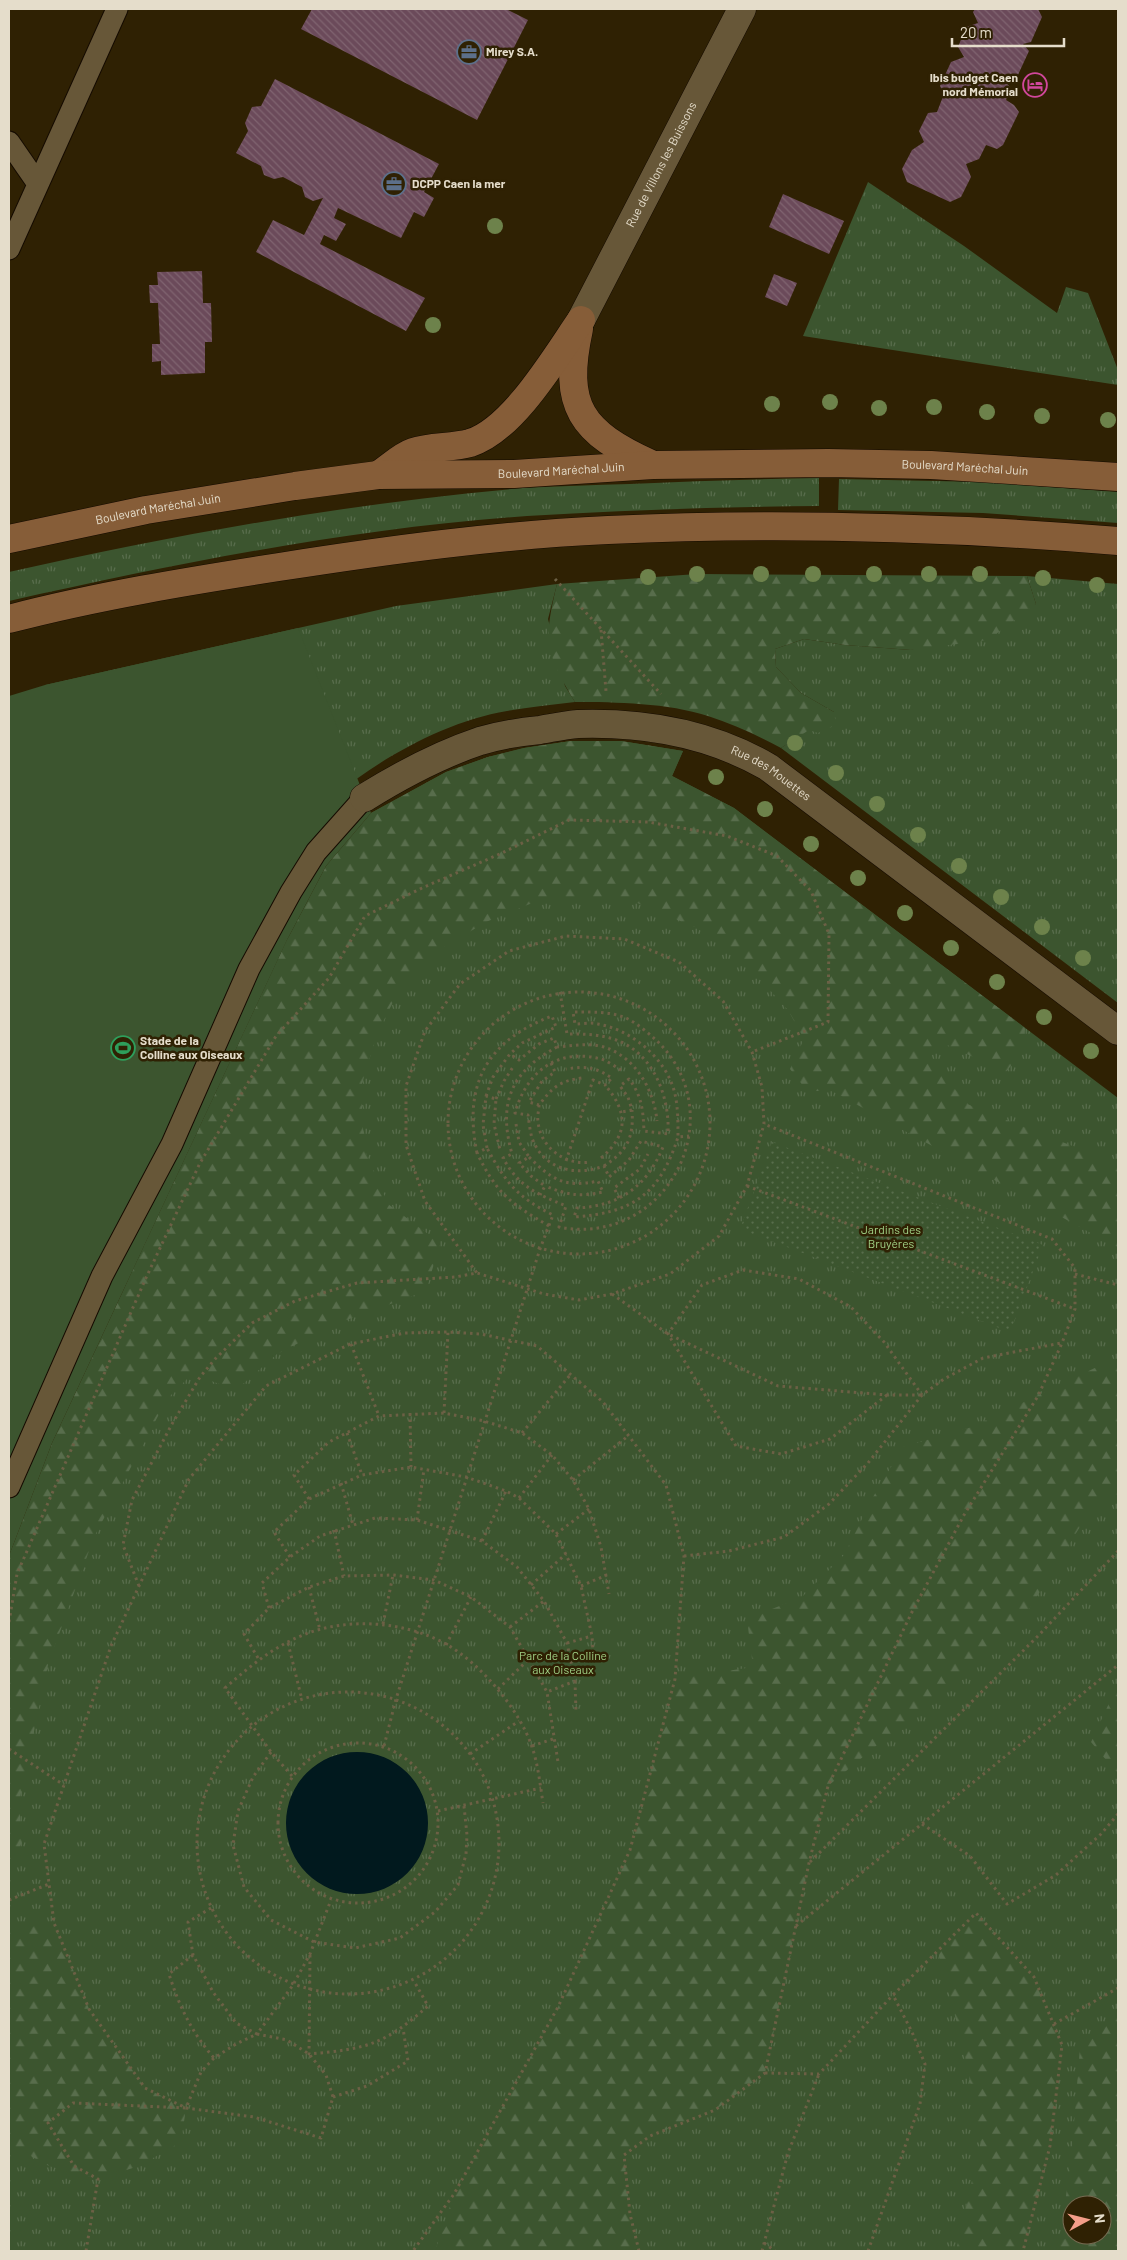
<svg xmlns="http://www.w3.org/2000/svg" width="1127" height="2260" viewBox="0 0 1127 2260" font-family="Barlow,sans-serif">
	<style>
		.grass { fill: url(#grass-tufts); fill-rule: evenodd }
		.forest { fill: url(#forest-firs); fill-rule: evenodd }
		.garden { fill: url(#garden-dots) }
		.pitch { fill: #3c552f }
		.water { fill: #01191e }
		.building { fill: url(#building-back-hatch) }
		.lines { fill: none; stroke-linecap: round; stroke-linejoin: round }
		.service-casing { stroke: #150b00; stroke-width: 23 }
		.minor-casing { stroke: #150b00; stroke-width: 29 }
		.tertiary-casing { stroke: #150b00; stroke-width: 29 }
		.secondary-casing { stroke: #150b00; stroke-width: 29 }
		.path { stroke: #6c6045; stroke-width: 3; stroke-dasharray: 2.5 4; stroke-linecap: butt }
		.service { stroke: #675738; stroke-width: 21 }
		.minor { stroke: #675738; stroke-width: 28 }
		.tertiary { stroke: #675738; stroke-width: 28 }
		.secondary { stroke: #865d38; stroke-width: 28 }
		.tree { fill: #6d824b }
		.labels { text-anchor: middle; stroke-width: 5; stroke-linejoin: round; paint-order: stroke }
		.poi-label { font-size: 12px; font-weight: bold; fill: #e5ddcb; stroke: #2f2103; text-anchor: start }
		.street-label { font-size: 12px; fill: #e5ddcb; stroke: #2f2103 }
		.park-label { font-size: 12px; fill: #a0d186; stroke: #2f2103 }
	</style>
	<defs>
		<pattern id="grass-tufts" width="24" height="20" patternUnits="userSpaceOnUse" patternTransform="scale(1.25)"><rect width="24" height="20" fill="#3c552f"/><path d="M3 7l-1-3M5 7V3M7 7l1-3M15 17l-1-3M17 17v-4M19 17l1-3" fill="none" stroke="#586d4c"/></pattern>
		<pattern id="forest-firs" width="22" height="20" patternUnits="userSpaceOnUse" patternTransform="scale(1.25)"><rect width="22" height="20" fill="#3c552f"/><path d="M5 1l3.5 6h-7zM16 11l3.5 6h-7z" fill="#586d4c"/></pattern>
		<pattern id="garden-dots" width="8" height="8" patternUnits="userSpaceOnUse" patternTransform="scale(1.25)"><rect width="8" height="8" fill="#3c552f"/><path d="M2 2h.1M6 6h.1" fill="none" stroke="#586d4c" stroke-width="1.8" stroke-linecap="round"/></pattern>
		<pattern id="building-back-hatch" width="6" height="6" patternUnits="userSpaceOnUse" patternTransform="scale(1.25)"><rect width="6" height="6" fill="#6b4a5a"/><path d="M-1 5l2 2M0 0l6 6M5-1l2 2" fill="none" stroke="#806470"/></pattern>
	</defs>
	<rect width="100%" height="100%" fill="#2f2103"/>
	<path class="grass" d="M 868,182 L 964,246 L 1057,313 L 1066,287 L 1088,293 L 1118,370 L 1118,385 L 803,336 Z
		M 819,478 L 819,506 C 722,507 624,510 527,516 C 353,528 179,563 9,601 L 9,572 C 178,534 350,503 523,488 C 558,486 594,485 630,484 C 693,481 756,479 819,478 Z
		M 839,479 L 984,482 L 1118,492 L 1118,523 L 983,513 L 838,510 Z
		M 1027,576 L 1118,584 L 1118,1003 L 781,748 L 834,712 L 801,693 L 776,667 L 775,649 L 804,639 L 845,645 L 911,650 L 1036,604 Z
		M 557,584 L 548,619 L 565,686 L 575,702 C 552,705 529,707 507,711 C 446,721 381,758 334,796 L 45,685 L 396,606 Z
		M 571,741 L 621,741 L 683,751 L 672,776 L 734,808 L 1118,1098 L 1118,2251 L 9,2251 L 9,1556 L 132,1272 L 287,940 L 371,813 L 446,772 L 488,757 L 524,748 ZM 1072,2205 L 1102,2205 L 1102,2235 L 1072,2235 Z"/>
	<path class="forest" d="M 697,574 L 1027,576 L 1036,604 L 988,640 L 911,650 L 845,645 L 804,639 L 775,649 L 776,667 L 801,693 L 834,712 L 836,725 L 818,733 L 809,730 L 781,748 C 757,735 733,724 708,716 C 668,703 616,702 575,702 C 545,652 543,641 557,584 Z
		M 571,741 L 621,741 L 683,751 L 672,776 L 734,808 L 1025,1028 L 1024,1049 L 1006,1072 L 945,1044 L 920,1049 L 969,1105 L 1080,1149 L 1118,1167 L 1118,1248 L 832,1091 L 807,1091 L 790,1069 L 804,1039 L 788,1010 L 750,968 L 697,928 L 635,902 L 591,900 L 537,901 L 486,922 L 439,950 L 399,990 L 377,1034 L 361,1087 L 364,1148 L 388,1204 L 440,1243 L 426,1291 L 338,1323 L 277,1354 L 236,1390 L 192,1374 L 167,1399 L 94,1537 L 48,1665 L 19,1802 L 22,1842 L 9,1869 L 9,1556 L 52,1443 L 287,940 L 326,866 L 371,813 L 446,772 L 488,757 L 524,748 Z
		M 1118,1363 L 1118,1494 L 1094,1504 L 1017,1629 L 828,1786 L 809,1863 L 765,2073 L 715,2110 L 650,2136 L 624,2155 L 630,2214 L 639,2251 L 435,2251 L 454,2194 L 558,2007 L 630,1850 L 675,1679 L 753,1667 L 747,1619 L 802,1597 L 844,1555 L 873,1497 L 903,1447 L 972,1427 L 1099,1366 Z
		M 1118,1684 L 1118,1774 L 1091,1742 Z
		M 976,1913 L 1034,1977 L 1062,2045 L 1050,2146 L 1029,2231 L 1018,2251 L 956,2251 L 981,2141 L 964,2050 L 938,1951 Z
		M 21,1922 L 54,1923 L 89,2009 L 145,2088 L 186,2108 L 181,2142 L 139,2166 L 98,2179 L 49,2166 L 9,2144 L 9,1928 Z
		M 1118,2008 L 1118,2251 L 1059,2251 L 1072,2149 L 1080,2047 ZM 1072,2205 L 1102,2205 L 1102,2235 L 1072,2235 Z"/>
	<path class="garden" d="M 772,1142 L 1043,1245 L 1010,1332 L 740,1229 Z"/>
	<path class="pitch" d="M 298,628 L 371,813 L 326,866 L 287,940 L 52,1443 L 9,1556 L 9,696 L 45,685 Z"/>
	<path class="water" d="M286 1823a71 71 0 1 1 142 0a71 71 0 1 1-142 0Z"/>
	<path class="building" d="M 312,9 L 506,9 L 528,20 L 477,120 L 301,29 Z
		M 975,9 L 1038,9 L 1042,17 L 1031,42 L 1023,44 L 1029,51 L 1017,77 L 1005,80 L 1011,89 L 1006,100 L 1014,105 L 1019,112 L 1003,145 L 997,149 L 986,145 L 979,159 L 966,164 L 971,177 L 961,197 L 950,202 L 907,182 L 902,169 L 912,150 L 924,142 L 919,131 L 928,113 L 937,112 L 944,94 L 940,86 L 951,62 L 964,57 L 958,47 L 966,27 L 978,23 L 973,12 Z
		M 275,79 L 439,164 L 424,192 L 434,198 L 424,217 L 414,212 L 401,238 L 338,208 L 334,218 L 346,224 L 336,241 L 324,235 L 320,244 L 425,298 L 406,331 L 256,252 L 273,220 L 304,235 L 323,198 L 313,201 L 305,197 L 302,187 L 283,177 L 274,179 L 264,175 L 261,166 L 236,153 L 248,131 L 245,123 L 252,107 L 261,106 Z
		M 783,194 L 844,221 L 829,254 L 769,227 Z
		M 202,271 L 203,303 L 211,303 L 212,342 L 205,342 L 205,373 L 161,375 L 161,361 L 152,362 L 152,344 L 160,344 L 158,303 L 150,303 L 149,285 L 158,285 L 157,272 Z
		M 774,274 L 797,283 L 787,306 L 765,297 Z"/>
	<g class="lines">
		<g class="service-casing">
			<path id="service" d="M 9,142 L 38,184
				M 9,249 L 117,9
				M 9,1487 L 102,1276 L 172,1144 L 249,969 L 291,892 L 316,852 L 364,798"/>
		</g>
		<g class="minor-casing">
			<g id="minor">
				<path id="s1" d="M 364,798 C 401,775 438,755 480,741 C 500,735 519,732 540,730 C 552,728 565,725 578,724 C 644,722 711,734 768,767 L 1118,1031"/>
			</g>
		</g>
		<g class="tertiary-casing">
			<g id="tertiary">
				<path id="s2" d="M 581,320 L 742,9"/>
			</g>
		</g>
		<g class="secondary-casing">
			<g id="secondary">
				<path d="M 579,329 C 562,407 581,432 651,464"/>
				<path d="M 378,475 C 389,468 401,456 413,452 C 431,446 452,448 470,443 C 513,430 556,356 581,320"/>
				<path id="s3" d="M 9,539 L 146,510 L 295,486 L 378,475 L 514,474 L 653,465 L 828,463 L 931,465 L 1118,477"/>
				<path d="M 9,619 C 97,596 189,581 279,567 C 388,550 498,535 608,530 C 779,522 948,527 1118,541"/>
			</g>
		</g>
		<path class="path" d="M 555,579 L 661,694
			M 601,630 L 606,691
			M448 1123a131 131 0 1 1 262 0a131 131 0 1 1-262 0Z
			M 560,992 L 567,1034 C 582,1034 596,1034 610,1038 C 652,1049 670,1095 668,1134 L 644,1131 C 643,1110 642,1096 629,1079 L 620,1086 L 628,1097 L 632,1110 L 622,1112
			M 557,1047 C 510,1072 498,1104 512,1154 L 503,1158 C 519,1187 537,1194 566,1206 L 559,1227 C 667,1248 735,1115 656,1040 C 648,1033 638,1024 628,1019 C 611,1011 591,1012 573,1012 L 575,1024 C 582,1024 591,1022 598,1024 C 632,1030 667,1059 675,1094 C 678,1108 678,1122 678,1137 L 689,1136
			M 551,1063 L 555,1072 L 542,1081 L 529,1102 L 539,1105 C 553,1087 559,1081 582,1078
			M 621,1070 C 614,1066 605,1059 597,1058 C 554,1049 526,1074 515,1113 L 528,1115 C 529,1122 530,1131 532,1138 C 543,1169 575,1177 604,1166 L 609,1177 L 629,1160 L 641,1141 L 663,1147 C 647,1186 620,1206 577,1208 L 574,1217 C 633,1213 660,1194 678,1137
			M 486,1096 L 493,1077 L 510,1054 L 519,1060 L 539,1044 L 554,1038 L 557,1047 C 571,1046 586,1043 600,1046 C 634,1054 654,1089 657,1121
			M 496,1099 L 504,1081 L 513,1067
			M 539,1105 C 539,1110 537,1116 538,1121 C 540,1148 566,1166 591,1162
			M 516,1124 L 519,1142 L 529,1157 L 519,1163 L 531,1176 L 545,1186 L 540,1195
			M 487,1148 L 483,1125 L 486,1096 L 496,1099 L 494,1124 L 500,1150
			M 477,1153 C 463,1085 486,1041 552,1016 L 556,1027 L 522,1043 L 510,1054
			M 529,1157 C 552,1180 565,1188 598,1181 L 603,1192 C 579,1197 568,1195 545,1186
			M 601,1158 C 629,1134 628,1112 605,1085
			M 566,1161 L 593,1080 L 605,1085 L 612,1078 C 595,1067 587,1066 566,1069
			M 604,1166 C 627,1151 634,1138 632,1110
			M 747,1186 L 1075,1309
			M 619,1198 L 614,1188 L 640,1169 L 648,1154
			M 1075,1274 L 1118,1285
			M 612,1294 L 668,1334 L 778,1386 L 887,1395 L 921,1395
			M 351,1344 L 379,1416
			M 887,1395 L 830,1439 L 781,1454 L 736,1446 L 668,1334 L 702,1285 L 743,1270 L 799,1279 L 851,1307 L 884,1342 L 922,1395
			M 410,1413 L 411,1467
			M 444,1413 L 448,1332
			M 347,1433 L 362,1475
			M 522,1433 L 571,1374
			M 573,1480 L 628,1436
			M 341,1483 L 353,1525
			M 519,1498 L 552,1455
			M 309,1499 L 294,1475 L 329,1442 L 379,1416 L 444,1413 L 484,1421 L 522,1433 L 552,1455 L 573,1480 L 589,1509 L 601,1547 L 609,1594
			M 417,1520 L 424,1469
			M 334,1530 L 344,1576
			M 556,1534 L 589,1509
			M 482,1541 L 506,1491
			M 684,1556 L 729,1551 L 784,1537 L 829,1504 L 868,1463 L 922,1395 L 944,1379 L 983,1358 L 1061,1343
			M 290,1557 L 274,1532 L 309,1499 L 362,1475 L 411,1467 L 466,1477 L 506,1491 L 519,1498 L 556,1534 L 581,1586 L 592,1636 L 593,1652
			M 531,1585 L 566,1554
			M 139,1586 L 123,1545 L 132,1500 L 172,1424 L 200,1377 L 215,1359 L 252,1323 L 295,1301 L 357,1283 L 455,1277 L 477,1273 L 544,1294 L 579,1300 L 612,1294 L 670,1274 L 719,1236 L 747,1186 L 764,1124 L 762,1087 L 752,1052 L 723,1001 L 679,962 L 624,939 L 566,936 L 509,951 L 460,984 L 425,1031 L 406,1086 L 406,1145 L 425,1201 L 477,1273
			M 581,1586 L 607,1575
			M 309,1587 L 320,1630
			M 269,1608 L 262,1583 L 290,1557 L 320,1536 L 375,1518 L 417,1520 L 482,1541 L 517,1567 L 544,1601 L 567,1643 L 575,1681 L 547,1692
			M 9,1622 L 17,1574 L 145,1280 L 200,1163 L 276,1036 L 329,978 L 365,916 L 422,888 L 502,853 L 569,820 L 648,822 L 727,836 L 777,856 L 811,891 L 829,934 L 828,1022 L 752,1052
			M 383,1624 L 393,1575
			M 510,1627 L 544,1601
			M 288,1643 L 302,1700
			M 567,1643 L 592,1636
			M 446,1645 L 471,1597
			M 258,1658 L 244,1634 L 269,1608 L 309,1587 L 344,1576 L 393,1575 L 434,1580 L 471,1597 L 510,1627 L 547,1692 L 558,1762
			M 575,1681 L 576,1713
			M 498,1689 L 529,1659
			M197 1843a151 151 0 1 1 302 0a151 151 0 1 1-302 0Z
			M278 1823a80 80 0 1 1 160 0a80 80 0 1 1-160 0Z
			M 384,1746 L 396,1699 L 540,1249 L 553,1215 C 517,1197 506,1183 487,1148 L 477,1153 C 497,1194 510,1203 549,1226
			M 532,1746 L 556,1738
			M 9,1749 L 64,1785
			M 271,1752 L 253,1777 L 238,1811 L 233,1845 L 244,1887 L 271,1920 L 314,1942 L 355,1948 L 400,1938 L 435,1912 L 458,1885 L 466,1854 L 467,1835 L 464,1806
			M 470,1754 L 519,1721
			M 292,1776 L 271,1752 L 225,1688 C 249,1667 273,1647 303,1635 C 347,1617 404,1621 446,1644 C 480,1663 520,1710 532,1747 C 538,1764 540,1784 543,1803
			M 438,1811 L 541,1788
			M 922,1824 L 970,1856 L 1007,1904 L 1056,1875 L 1101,1834 L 1118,1814
			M 810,1862 L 1039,1635 L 1118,1551
			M 9,1900 L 49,1884
			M 211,1908 L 188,1922 L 193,1955 L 213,1992 L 236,2023 L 257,2034 L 293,1985 L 310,1954 L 331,1900
			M 796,1926 L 1118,1665
			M 193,1955 L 169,1974 C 179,2006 192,2033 214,2058
			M 310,1955 L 309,2054 C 366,2049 384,2045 428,2006 L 414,1981
			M 1054,2024 L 1118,1988
			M 765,2073 L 819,2074 L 893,1995 L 976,1913 L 1034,1977 L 1062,2045 L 1050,2146 L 1023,2251
			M 333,2097 L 367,2086 L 408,2061 L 403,2028
			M 764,2243 L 775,2251
			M 86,2251 L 98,2179 L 74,2166 L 48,2123 L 73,2103 L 186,2108 L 201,2072 L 214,2058 L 236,2044 L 257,2034 L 287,2040 L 309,2054 L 326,2075 L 333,2097 L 321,2138 L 254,2117 L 186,2108 L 145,2088 L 89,2009 L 54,1923 L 44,1844 L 111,1646 L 189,1479 L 266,1386 L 350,1344 L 405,1333 L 448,1332 L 481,1334 L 537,1346 L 603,1402 L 666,1485 L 684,1556 L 675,1679 L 630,1850 L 558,2007 L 454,2194 L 413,2251
			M 639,2251 L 630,2214 L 624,2155 L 650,2136 L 715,2110 L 765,2073 L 809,1863 L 828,1786 L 912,1612 L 964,1515 L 1038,1396 L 1062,1343 L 1075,1309 L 1075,1268 L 1052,1239 L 764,1124
			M 762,2251 L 788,2153 L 819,2074
			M 868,2251 L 920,2104 L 925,2064 L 912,2032 L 893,1995"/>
		<use href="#service" class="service"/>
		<use href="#minor" class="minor"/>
		<use href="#tertiary" class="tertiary"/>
		<use href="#secondary" class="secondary"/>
	</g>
	<g class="tree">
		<circle cx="495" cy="226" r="8"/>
		<circle cx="433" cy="325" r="8"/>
		<circle cx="830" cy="402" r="8"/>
		<circle cx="772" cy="404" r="8"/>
		<circle cx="934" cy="407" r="8"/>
		<circle cx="879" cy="408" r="8"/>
		<circle cx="987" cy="412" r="8"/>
		<circle cx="1042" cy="416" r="8"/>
		<circle cx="1108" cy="420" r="8"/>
		<circle cx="697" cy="574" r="8"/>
		<circle cx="761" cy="574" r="8"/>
		<circle cx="813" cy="574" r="8"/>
		<circle cx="874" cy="574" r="8"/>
		<circle cx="929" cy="574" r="8"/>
		<circle cx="980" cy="574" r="8"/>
		<circle cx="648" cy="577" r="8"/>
		<circle cx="1043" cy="578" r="8"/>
		<circle cx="1097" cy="585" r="8"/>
		<circle cx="795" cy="743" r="8"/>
		<circle cx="836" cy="773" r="8"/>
		<circle cx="716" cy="777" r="8"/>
		<circle cx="877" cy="804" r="8"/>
		<circle cx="765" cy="809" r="8"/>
		<circle cx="918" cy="835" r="8"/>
		<circle cx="811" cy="844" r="8"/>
		<circle cx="959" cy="866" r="8"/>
		<circle cx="858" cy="878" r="8"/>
		<circle cx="1001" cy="897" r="8"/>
		<circle cx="905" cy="913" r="8"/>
		<circle cx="1042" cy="927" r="8"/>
		<circle cx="951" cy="948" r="8"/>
		<circle cx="1083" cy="958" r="8"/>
		<circle cx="997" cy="982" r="8"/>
		<circle cx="1044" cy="1017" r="8"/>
		<circle cx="1091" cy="1051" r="8"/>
	</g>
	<defs>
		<g id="office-ring" transform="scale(1.25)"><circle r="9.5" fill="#2f2103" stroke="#5c6f8a" stroke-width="1.5"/><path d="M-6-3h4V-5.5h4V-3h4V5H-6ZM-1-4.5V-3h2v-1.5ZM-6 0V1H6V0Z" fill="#5c6f8a"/></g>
		<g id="hotel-ring" transform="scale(1.25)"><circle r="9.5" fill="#2f2103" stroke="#d1479c" stroke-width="1.5"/><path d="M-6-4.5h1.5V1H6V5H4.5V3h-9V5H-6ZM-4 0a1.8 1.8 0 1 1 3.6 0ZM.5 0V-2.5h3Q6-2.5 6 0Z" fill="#d1479c"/></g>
		<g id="stadium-ring" transform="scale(1.25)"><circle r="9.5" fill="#2f2103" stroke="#2e9e5b" stroke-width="1.5"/><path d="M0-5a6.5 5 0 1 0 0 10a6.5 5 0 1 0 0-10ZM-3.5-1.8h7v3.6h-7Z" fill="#2e9e5b"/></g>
	</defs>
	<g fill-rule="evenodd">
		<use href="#office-ring" x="469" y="52"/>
		<use href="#hotel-ring" x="1035" y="85"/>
		<use href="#office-ring" x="394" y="184"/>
		<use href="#stadium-ring" x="123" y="1048"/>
	</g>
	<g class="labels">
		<g class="poi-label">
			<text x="486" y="56">Mirey S.A.</text>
			<text x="1018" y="82" text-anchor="end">Ibis budget Caen<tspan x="1018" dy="14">nord Mémorial</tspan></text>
			<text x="412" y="188">DCPP Caen la mer</text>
			<text x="140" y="1045">Stade de la<tspan x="140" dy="14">Colline aux Oiseaux</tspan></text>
		</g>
		<g class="street-label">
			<text dy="4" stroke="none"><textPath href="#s2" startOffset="175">Rue de Villons les Buissons</textPath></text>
			<text dy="4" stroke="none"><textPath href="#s3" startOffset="962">Boulevard Maréchal Juin</textPath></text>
			<text dy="4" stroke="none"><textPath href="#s3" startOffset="558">Boulevard Maréchal Juin</textPath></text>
			<text dy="4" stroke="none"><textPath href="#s3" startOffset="152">Boulevard Maréchal Juin</textPath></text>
			<text dy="4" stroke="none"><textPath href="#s1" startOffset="432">Rue des Mouettes</textPath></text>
		</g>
		<g class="park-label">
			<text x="891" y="1234">Jardins des<tspan x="891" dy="14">Bruyères</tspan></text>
			<text x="563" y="1660">Parc de la Colline<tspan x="563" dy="14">aux Oiseaux</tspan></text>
		</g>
	</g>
	<rect width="1127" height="2260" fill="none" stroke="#e5ddcb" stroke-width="20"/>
	<g transform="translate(1087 2220) rotate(83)"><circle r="24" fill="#2f2103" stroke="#786c53"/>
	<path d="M0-4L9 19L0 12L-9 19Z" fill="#f49e89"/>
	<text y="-8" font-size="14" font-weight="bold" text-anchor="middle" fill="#e5ddcb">N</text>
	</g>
	<path d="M952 38v8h112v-8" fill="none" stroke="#e5ddcb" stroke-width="2.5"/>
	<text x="960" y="38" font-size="15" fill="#e5ddcb" stroke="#2f2103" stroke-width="4" paint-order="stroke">20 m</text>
</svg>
